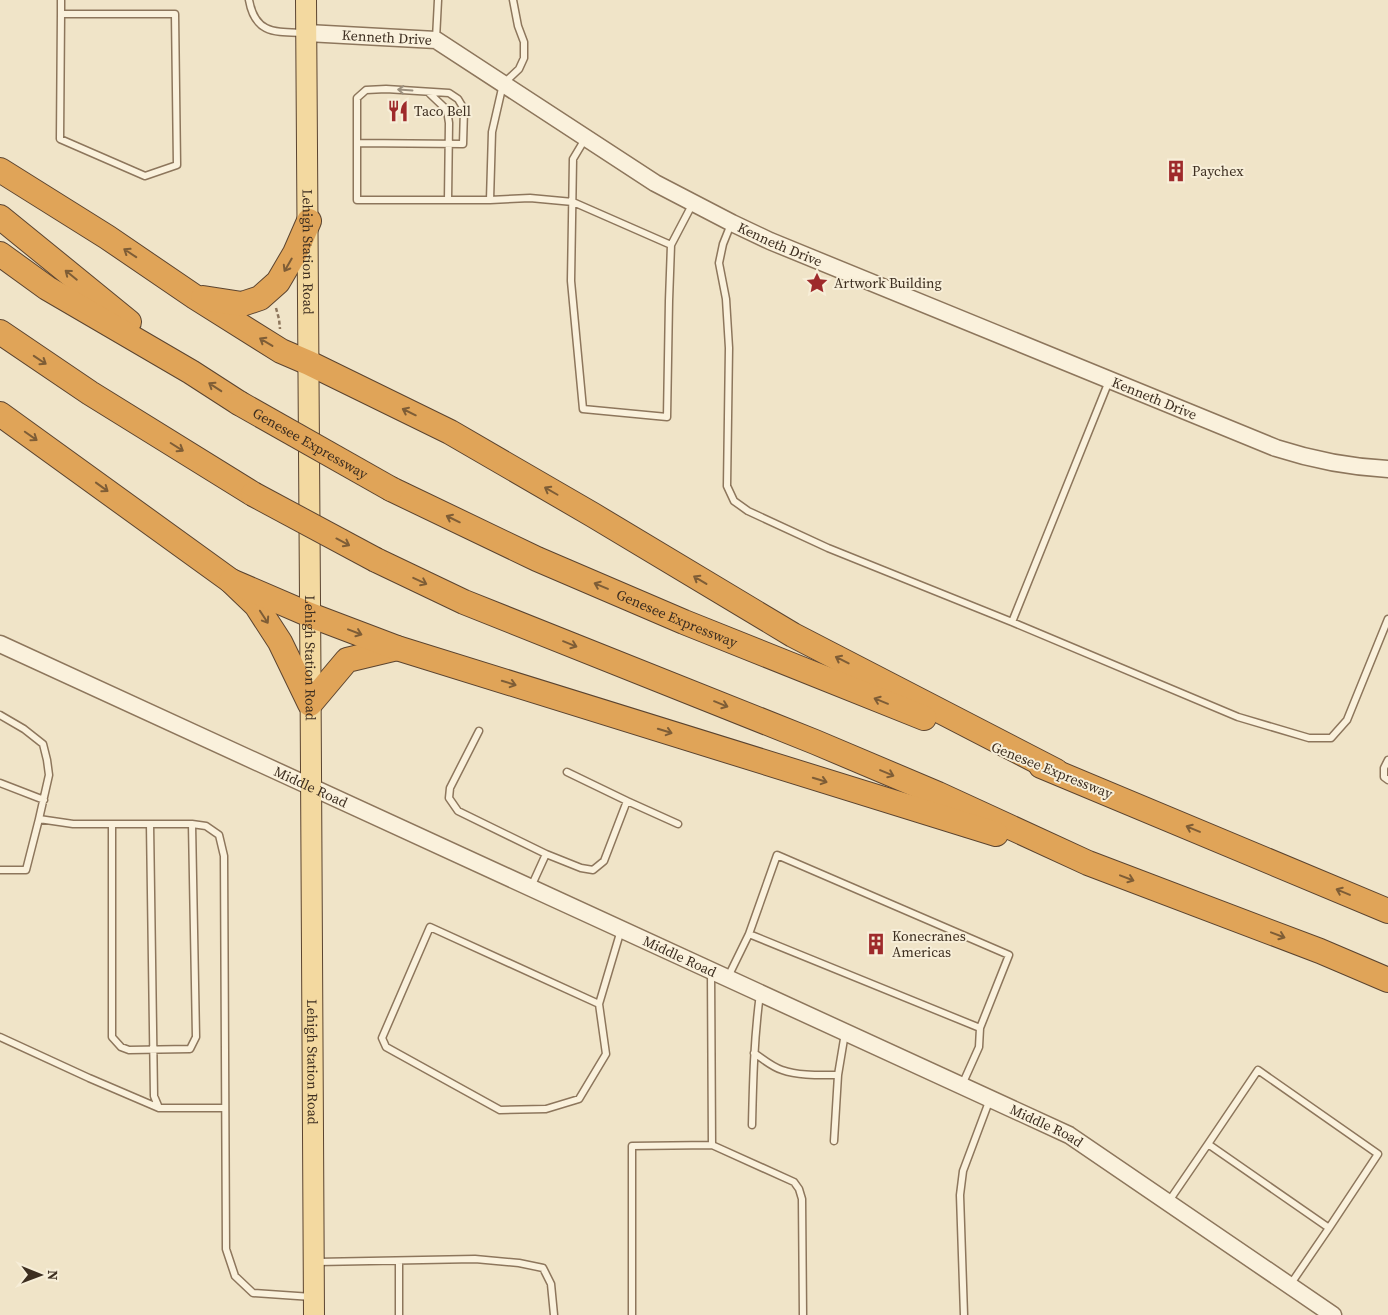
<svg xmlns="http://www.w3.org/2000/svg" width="1388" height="1315" viewBox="0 0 1388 1315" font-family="'Source Serif 4',serif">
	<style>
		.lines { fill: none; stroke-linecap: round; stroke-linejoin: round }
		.service-casing { stroke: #8d765c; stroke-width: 9 }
		.tertiary-casing { stroke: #8d765c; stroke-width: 19 }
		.primary-casing { stroke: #5b4430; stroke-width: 22 }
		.motorway-casing { stroke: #5b4430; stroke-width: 26 }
		.path { stroke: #8d765c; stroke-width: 2.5; stroke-dasharray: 4 2.5; stroke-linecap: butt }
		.service { stroke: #faf1dc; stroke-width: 6 }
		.tertiary { stroke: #faf1dc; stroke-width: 16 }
		.primary { stroke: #f3d9a0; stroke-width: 20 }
		.motorway { stroke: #e0a458; stroke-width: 24 }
		.motorway-bridge-casing { stroke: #5b4430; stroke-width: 26; stroke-linecap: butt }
		.motorway-bridge { stroke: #e0a458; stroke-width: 24 }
		.oneway { stroke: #9c907e }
		.oneway2 { stroke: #7e5d36 }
		.labels { text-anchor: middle; stroke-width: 4; stroke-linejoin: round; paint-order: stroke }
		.street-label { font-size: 14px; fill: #3d2e20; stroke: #f7eed8 }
		.poi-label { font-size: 14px; fill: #3d2e20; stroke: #f7eed8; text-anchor: start }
	</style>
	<rect width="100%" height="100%" fill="#f0e4c8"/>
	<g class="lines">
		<g class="service-casing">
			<path id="service" d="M 249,0 C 255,34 275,32 303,33
				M 61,14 L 175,14 L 177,165 L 145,176 L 60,139 L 61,14 L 61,0
				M 436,39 L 438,0
				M 428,92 L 447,110 L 449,123 L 448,200
				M 585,139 L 573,159 L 571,281 L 583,409 L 667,417 L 669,301 L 671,245 L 693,203
				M 357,143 L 463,144 L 464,109 L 458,99 L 449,93 L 386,89 L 366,90 L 357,98 C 357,132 357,166 357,200 L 490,200 L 492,132 L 503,84 L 519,69 L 524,58 L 524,42 L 518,26 L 513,0
				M 490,200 L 530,198 L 573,202 L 671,245
				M 731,224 L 723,244 L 719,263 L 726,299 L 729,348 L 727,486 L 734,501 L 748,511 L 828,548 L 1012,622 L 1238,717 L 1309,738 L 1331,738 L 1347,720 L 1388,619
				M 1012,622 L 1109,381
				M 0,715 L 24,729 L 43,744 L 47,760 L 49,775 L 39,819 L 73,824 L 192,824 L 206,826 L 219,835 L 224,856 L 226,1249 L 235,1276 L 253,1293 L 312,1297
				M 479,731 L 450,788 L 449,798 L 458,811 L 546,854 L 531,887
				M 1388,760 L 1384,768 L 1384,777 L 1388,780
				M 0,783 L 44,800
				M 627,801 L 678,824
				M 112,824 L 112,1037 L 121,1047 L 129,1050 L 190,1049 L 196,1037 L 192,824
				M 150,824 L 154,1096 L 159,1108
				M 546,854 L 581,868 L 593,870 L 604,861 L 627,801 L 567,772
				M 0,870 L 26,870 L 39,819
				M 749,934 L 980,1028
				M 711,971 L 712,1145
				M 728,977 L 749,934 L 777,855 L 1009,955 L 980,1028 L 979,1047 L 962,1085
				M 599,1004 L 430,927 L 382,1038 L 386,1047 L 500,1110 L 546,1109 L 579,1099 L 606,1054 L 599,1004 L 621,930
				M 0,1037 L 89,1078 L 159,1108 L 225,1108
				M 754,1053 C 763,1059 772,1067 782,1070 C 799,1076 820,1075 838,1075
				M 752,1125 C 753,1081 754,1038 760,994
				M 834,1141 L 838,1075 L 845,1033
				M 1208,1144 L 1258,1070 L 1378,1154 L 1329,1228
				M 1169,1201 L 1208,1144 L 1329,1228 L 1290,1285
				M 399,1261 L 399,1315
				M 317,1262 L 475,1259 L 519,1263 L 543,1268 L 551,1284 L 554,1315
				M 632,1315 L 632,1146 L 712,1145 L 794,1182 L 799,1189 L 802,1199 L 803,1315
				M 964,1315 L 960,1195 L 963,1171 L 990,1099"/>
		</g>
		<g class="tertiary-casing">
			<g id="tertiary">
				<path id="s1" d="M 307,33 L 436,40 L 655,183 L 732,223 L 770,241 L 1276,448 C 1313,460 1349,467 1388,469"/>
				<path id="s2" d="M 0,644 L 1069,1135 L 1333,1315"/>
			</g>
		</g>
		<g class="primary-casing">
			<g id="primary">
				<path id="s3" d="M 306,0 C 310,438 311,877 314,1315"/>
			</g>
		</g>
		<g class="motorway-casing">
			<g id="motorway">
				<path d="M 0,170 L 107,237 L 195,297 L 281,351 L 309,363 L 450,432 L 593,515 L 793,635 L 1056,771"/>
				<path d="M 0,217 L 129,322"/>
				<path d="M 0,254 L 47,288 L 191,372 L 239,403"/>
				<path d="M 203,298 L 242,304 L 260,298 L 278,282 L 295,253 L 309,221"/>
				<path d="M 0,332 L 90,393 L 253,494"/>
				<path d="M 0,414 L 231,581 L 256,605 L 280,642 L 310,704 L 347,660 L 397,648"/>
				<path id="s4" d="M 391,489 L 537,559 L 684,622 L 924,718"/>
				<path d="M 376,560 L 464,602 L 815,742 L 938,794 L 1088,863 L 1320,951 L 1388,980"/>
				<path d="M 231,581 L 310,615 L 397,648 L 996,834"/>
				<path d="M 1041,766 L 1388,911"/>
			</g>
		</g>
		<path class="path" d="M 276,308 L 279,319 L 280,329"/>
		<use href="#service" class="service"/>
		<use href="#tertiary" class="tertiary"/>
		<use href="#primary" class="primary"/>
		<use href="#motorway" class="motorway"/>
		<g class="motorway-bridge-casing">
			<g id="motorway-bridge">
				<path id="s5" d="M 239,403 L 391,489"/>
				<path d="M 253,494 L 376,560"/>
			</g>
		</g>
		<use href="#motorway-bridge" class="motorway-bridge"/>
	</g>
	<defs><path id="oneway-shaft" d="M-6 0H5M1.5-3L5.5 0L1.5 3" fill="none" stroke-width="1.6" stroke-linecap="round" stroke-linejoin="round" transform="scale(1.25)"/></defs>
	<use class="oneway" href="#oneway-shaft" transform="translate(405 90) rotate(-176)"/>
	<g class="oneway2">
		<use href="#oneway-shaft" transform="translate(130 253) rotate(-146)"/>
		<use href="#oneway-shaft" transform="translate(288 265) rotate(120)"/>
		<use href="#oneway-shaft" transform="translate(71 275) rotate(-141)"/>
		<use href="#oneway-shaft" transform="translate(266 342) rotate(-149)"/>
		<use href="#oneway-shaft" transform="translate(40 360) rotate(34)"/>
		<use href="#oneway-shaft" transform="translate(215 387) rotate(-147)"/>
		<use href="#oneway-shaft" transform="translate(409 412) rotate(-154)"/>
		<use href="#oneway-shaft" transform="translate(31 436) rotate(35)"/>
		<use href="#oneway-shaft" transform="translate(177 447) rotate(32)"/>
		<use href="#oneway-shaft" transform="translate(102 487) rotate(36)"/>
		<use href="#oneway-shaft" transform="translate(551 491) rotate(-150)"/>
		<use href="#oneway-shaft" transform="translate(453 519) rotate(-154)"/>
		<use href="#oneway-shaft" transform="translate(343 542) rotate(28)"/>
		<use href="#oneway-shaft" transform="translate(700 580) rotate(-149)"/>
		<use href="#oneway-shaft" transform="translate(420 581) rotate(25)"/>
		<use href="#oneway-shaft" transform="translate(601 586) rotate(-157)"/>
		<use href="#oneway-shaft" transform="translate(264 617) rotate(57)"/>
		<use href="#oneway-shaft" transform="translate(355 632) rotate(21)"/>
		<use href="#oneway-shaft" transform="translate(570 644) rotate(22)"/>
		<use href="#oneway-shaft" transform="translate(842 660) rotate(-153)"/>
		<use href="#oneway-shaft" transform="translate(509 683) rotate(17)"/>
		<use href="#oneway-shaft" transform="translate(881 701) rotate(-158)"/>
		<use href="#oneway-shaft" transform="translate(721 704) rotate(22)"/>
		<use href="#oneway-shaft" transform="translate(665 731) rotate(17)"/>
		<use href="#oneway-shaft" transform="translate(887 773) rotate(23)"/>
		<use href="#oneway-shaft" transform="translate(820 780) rotate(17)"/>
		<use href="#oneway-shaft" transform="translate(1193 829) rotate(-157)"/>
		<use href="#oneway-shaft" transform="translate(1127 878) rotate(21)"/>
		<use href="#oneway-shaft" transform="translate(1343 892) rotate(-157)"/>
		<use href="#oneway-shaft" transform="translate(1278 935) rotate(21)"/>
	</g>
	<defs>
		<g id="restaurant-bare" transform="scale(1.725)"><path d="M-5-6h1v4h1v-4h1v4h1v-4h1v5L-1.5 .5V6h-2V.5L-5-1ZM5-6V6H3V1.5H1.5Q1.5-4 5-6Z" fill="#9e2a2b" stroke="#f7eed8" stroke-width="2.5" paint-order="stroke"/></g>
		<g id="building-bare" transform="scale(1.725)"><path d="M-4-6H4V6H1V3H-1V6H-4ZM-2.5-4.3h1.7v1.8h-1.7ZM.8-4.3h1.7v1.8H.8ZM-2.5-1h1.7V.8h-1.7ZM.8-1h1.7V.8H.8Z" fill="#9e2a2b" stroke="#f7eed8" stroke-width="2.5" paint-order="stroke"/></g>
		<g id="sight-bare" transform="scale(1.725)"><path d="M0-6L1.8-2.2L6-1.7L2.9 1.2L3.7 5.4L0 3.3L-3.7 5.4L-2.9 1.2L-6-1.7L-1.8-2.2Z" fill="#9e2a2b" stroke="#f7eed8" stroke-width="2.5" paint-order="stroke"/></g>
	</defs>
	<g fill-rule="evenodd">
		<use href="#restaurant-bare" x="398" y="111"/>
		<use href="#building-bare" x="1176" y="171"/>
		<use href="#sight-bare" x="817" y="283"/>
		<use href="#building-bare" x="876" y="944"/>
	</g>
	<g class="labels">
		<g class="street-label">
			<text dy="5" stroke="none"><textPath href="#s1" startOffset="80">Kenneth Drive</textPath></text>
			<text dy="5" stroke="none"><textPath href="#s1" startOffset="530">Kenneth Drive</textPath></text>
			<text dy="5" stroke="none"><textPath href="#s3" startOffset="252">Lehigh Station Road</textPath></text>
			<text dy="5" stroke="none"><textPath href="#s1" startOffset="935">Kenneth Drive</textPath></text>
			<text dy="5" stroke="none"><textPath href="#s5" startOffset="82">Genesee Expressway</textPath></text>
			<text dy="5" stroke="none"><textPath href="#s4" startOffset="314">Genesee Expressway</textPath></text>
			<text dy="5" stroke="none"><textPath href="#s3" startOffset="658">Lehigh Station Road</textPath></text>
			<text transform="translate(1052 770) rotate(22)" y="5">Genesee Expressway</text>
			<text dy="5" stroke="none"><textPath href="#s2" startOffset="342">Middle Road</textPath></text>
			<text dy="5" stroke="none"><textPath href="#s2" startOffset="748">Middle Road</textPath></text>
			<text dy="5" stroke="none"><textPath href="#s3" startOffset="1062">Lehigh Station Road</textPath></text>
			<text dy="5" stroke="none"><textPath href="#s2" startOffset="1152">Middle Road</textPath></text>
		</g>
		<g class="poi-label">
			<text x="414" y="116">Taco Bell</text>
			<text x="1192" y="176">Paychex</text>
			<text x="834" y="288">Artwork Building</text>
			<text x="892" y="941">Konecranes<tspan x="892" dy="16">Americas</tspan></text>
		</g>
	</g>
	<g transform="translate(40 1275) rotate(91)" stroke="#f7eed8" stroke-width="4" paint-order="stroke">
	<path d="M0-4L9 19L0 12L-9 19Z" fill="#3d2e20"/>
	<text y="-8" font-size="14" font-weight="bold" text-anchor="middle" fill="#3d2e20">N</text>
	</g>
</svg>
